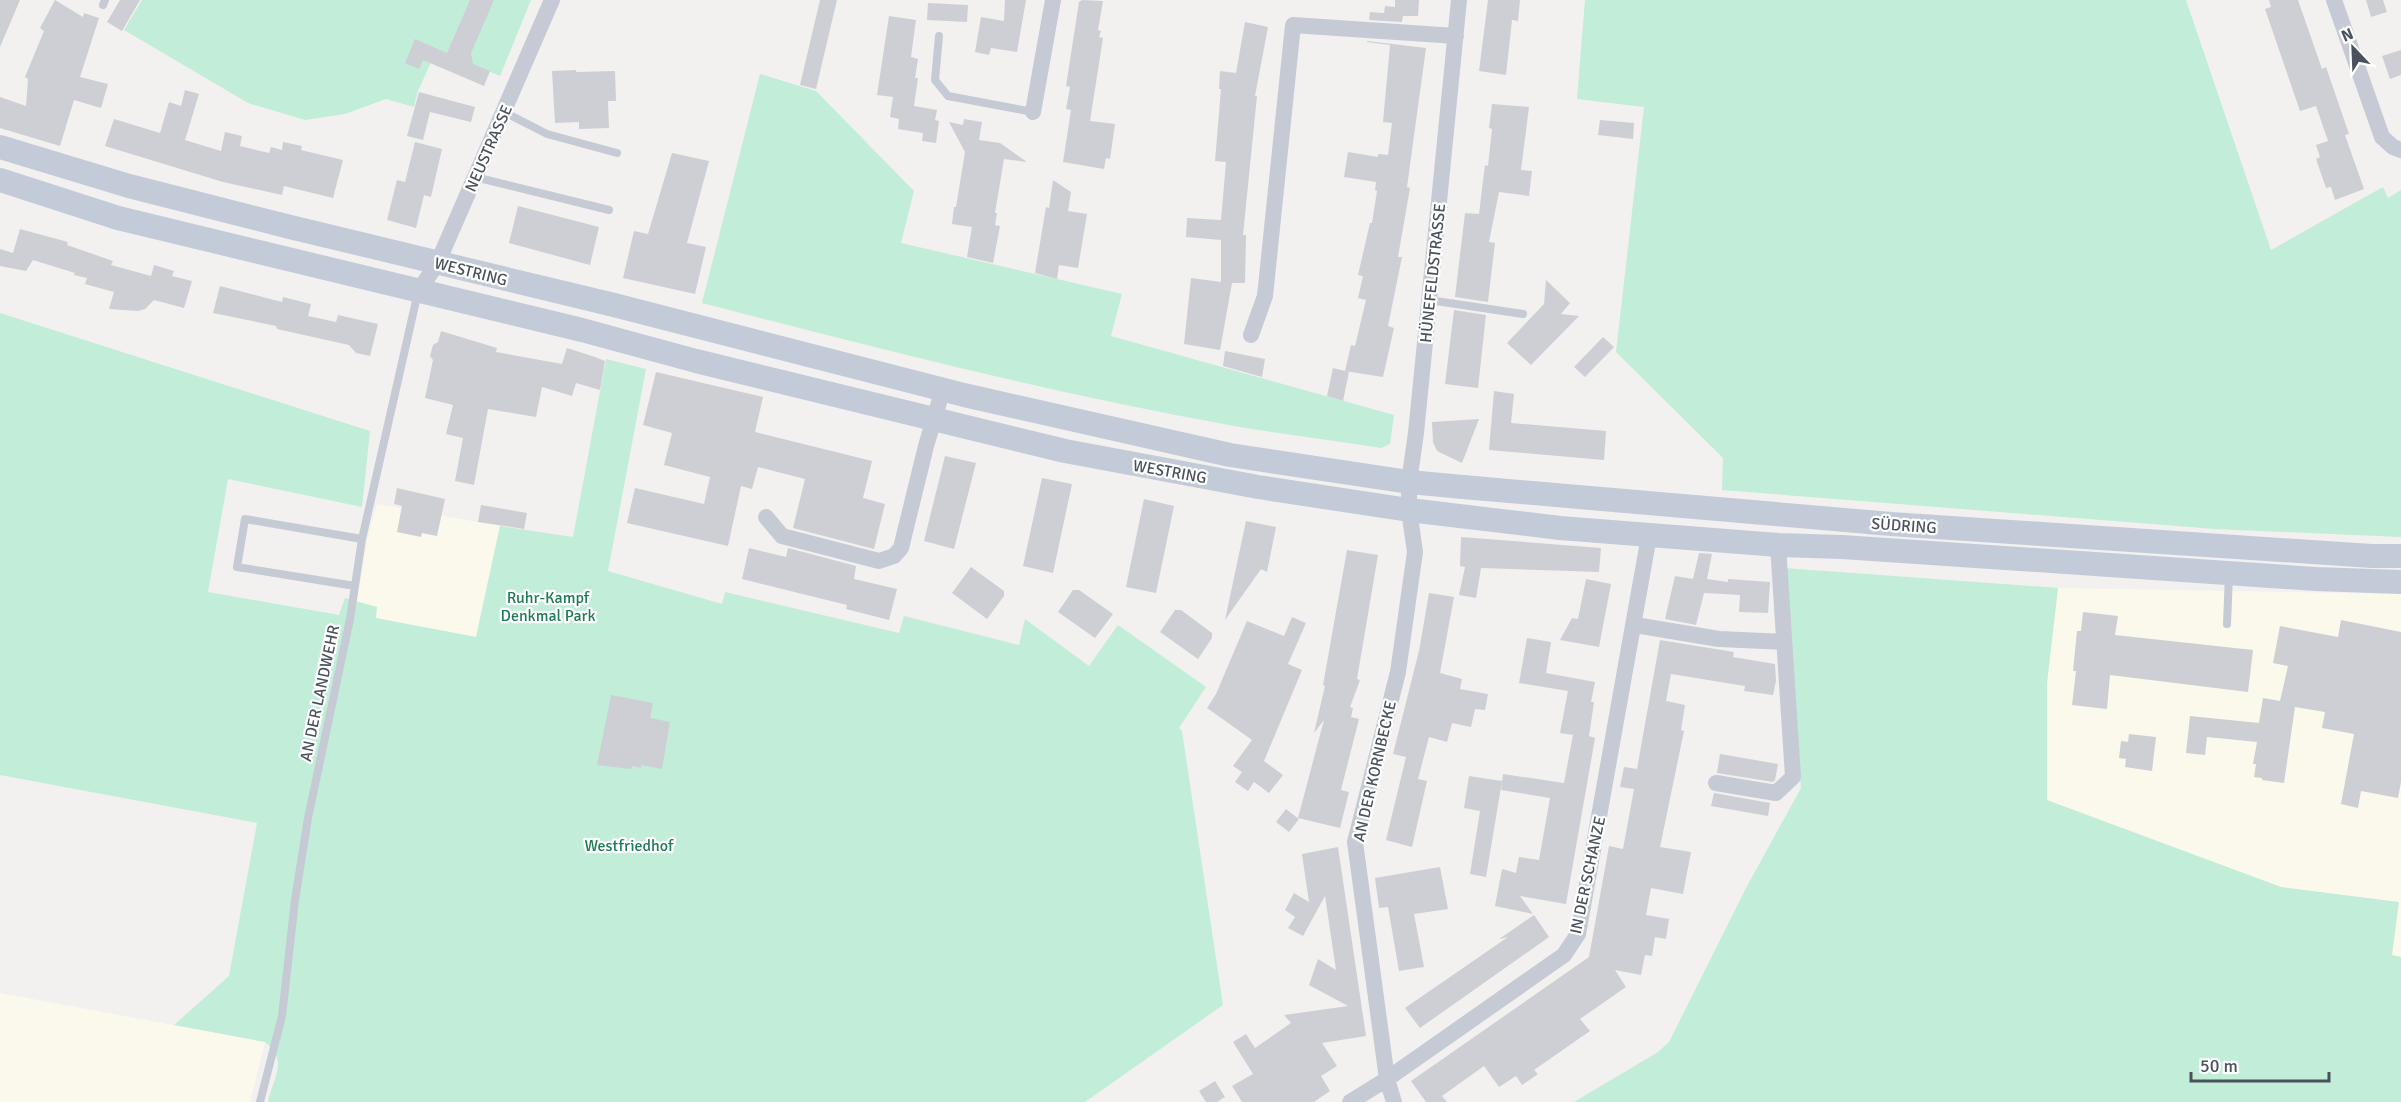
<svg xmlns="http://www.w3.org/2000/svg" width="2401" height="1102" viewBox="0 0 2401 1102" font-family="Signika,sans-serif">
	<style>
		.commercial { fill: #fbf9eb }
		.green { fill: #c2edd8 }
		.building { fill: #cdcfd4 }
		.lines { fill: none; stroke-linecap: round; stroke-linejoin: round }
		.service { stroke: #c5cad4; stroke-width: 8 }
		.minor { stroke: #c5cad4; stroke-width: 16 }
		.secondary { stroke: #c4cbd8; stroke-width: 24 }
		.labels { text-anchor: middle; stroke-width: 4.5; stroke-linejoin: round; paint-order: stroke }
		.street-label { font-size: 16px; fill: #49515d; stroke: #fff }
		.park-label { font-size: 16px; fill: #1d7b59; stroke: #fff }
	</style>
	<rect width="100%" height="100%" fill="#f2f1f0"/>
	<path class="commercial" d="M 377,504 L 500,526 L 476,637 L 376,618 L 357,602 L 367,540 Z
		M 2058,588 L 2401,594 L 2401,957 L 2392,955 L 2398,902 L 2281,887 L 2046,800 L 2047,683 Z
		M 0,993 L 265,1042 L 250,1102 L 0,1102 Z"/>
	<path class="green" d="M 142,0 L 531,0 L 500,76 L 437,49 L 418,91 L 414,107 L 386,99 L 345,114 L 305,120 L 248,103 L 124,30 Z
		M 1585,0 L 2186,0 L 2271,250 L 2383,187 L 2388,198 L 2401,190 L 2401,537 L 2215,529 L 1722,490 L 1723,458 L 1616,352 L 1644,107 L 1577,99 Z
		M 760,74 L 816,91 L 914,191 L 901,243 L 1122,294 L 1111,336 L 1394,415 L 1390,444 L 1381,448 C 1330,440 1279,434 1229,425 C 1051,393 877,348 702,303 Z
		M 0,313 L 370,431 L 362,507 L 228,479 L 208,592 L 339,615 L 345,598 L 377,607 L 376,618 L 476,637 L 500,526 L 573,537 L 606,359 L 646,369 L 608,571 L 722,604 L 725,592 L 899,633 L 904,616 L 1019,645 L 1025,619 L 1089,666 L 1118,625 L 1206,687 L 1179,728 L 1182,731 L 1223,1005 L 1085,1102 L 268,1102 C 273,1078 289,1060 265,1042 L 174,1025 L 229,976 L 257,823 L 0,775 Z
		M 1785,568 L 2058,588 L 2047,683 L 2047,800 L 2281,887 L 2399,902 L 2392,955 L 2401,957 L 2401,1102 L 1574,1102 L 1658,1052 L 1669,1042 L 1746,888 L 1801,788 Z"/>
	<path class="building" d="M 0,0 L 20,0 L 0,47 Z
		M 55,0 L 83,17 L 84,13 L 99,18 L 80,77 L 108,84 L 101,108 L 74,100 L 60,146 L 0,128 L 0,97 L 26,106 L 28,79 L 25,77 L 44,31 L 40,28 Z
		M 120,0 L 140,0 L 122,31 L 107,22 Z
		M 470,0 L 494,0 L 471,53 L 473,64 L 490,71 L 484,86 L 423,60 L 419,69 L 405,63 L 415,39 L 447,53 Z
		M 820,0 L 837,0 L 816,89 L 800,85 Z
		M 1005,0 L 1026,0 L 1017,52 L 991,48 L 989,55 L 975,52 L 981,17 L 1004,21 Z
		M 1082,0 L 1103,1 L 1098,30 L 1101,31 L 1099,37 L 1103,38 L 1090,121 L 1115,124 L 1110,159 L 1106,158 L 1104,169 L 1063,162 L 1071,110 L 1066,109 L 1070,87 L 1066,86 L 1079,2 Z
		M 1395,0 L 1419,0 L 1418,16 L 1403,16 L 1402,22 L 1369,20 L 1370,12 L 1384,13 L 1385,6 L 1395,7 Z
		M 1488,0 L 1520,0 L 1518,21 L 1512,20 L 1506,75 L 1479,71 Z
		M 2269,0 L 2298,0 L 2322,69 L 2326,67 L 2349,134 L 2345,135 L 2364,189 L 2335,200 L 2331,187 L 2326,188 L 2316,159 L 2320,157 L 2316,145 L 2328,141 L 2316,106 L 2300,111 L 2265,9 L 2271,7 Z
		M 2366,0 L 2383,0 L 2387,12 L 2371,17 Z
		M 928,3 L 968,5 L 967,22 L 927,20 Z
		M 889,16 L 916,20 L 911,57 L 918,59 L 915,78 L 918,78 L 914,106 L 937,110 L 935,120 L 939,121 L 936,143 L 922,141 L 923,133 L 898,129 L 899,119 L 890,117 L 893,97 L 877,95 Z
		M 1245,22 L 1268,27 L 1255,96 L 1257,96 L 1243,235 L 1246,235 L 1245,283 L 1227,283 L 1232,283 L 1220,350 L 1184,344 L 1191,278 L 1221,282 L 1221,240 L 1186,237 L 1187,218 L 1221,220 L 1226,162 L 1215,161 L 1221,89 L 1219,89 L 1220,71 L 1236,73 Z
		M 1367,41 L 1426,48 L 1407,187 L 1410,188 L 1398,257 L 1402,257 L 1388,326 L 1394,328 L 1383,377 L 1345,371 L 1351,345 L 1355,346 L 1366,300 L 1358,298 L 1363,276 L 1358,275 L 1370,223 L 1372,223 L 1377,191 L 1375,190 L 1376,182 L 1344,177 L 1348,152 L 1378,157 L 1378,154 L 1388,155 L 1392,123 L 1383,122 L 1390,45 L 1367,42 Z
		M 2401,50 L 2401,75 L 2390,79 L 2382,56 Z
		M 576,70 L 576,72 L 615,71 L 616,101 L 608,101 L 609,128 L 579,129 L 579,122 L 555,123 L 552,71 Z
		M 185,90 L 199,94 L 185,140 L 221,151 L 225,132 L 242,136 L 240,146 L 269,153 L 271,147 L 282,150 L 283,142 L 302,146 L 301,150 L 343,160 L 333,198 L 284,186 L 282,195 L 223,182 L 105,146 L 114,119 L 160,133 L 169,102 L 181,106 Z
		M 419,92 L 475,107 L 471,122 L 430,112 L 423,140 L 407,136 Z
		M 1492,104 L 1529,107 L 1521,170 L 1532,171 L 1529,196 L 1499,192 L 1489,242 L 1495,243 L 1488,302 L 1455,297 L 1465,213 L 1479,214 L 1485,165 L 1488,166 L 1492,129 L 1489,128 Z
		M 964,119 L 982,122 L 979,140 L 1000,143 L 1027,162 L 1004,159 L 995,213 L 997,213 L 995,225 L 1000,226 L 993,263 L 967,257 L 972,227 L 952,224 L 954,207 L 956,207 L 965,152 L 949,122 L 963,125 Z
		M 1600,120 L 1634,123 L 1633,139 L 1598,135 Z
		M 415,142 L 442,149 L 431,197 L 424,195 L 416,228 L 387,220 L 397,180 L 405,182 Z
		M 672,153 L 709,161 L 687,243 L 706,247 L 695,294 L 623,278 L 634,231 L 648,234 Z
		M 1053,180 L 1071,192 L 1068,211 L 1087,214 L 1078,268 L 1059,265 L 1057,279 L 1035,273 L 1046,207 L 1049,208 Z
		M 518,206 L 599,227 L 590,265 L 509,243 Z
		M 20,229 L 68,242 L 67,245 L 113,261 L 111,265 L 151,276 L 154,265 L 174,271 L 172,276 L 192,281 L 184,308 L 154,300 L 145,309 L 138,311 L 109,309 L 114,292 L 85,284 L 87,278 L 74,275 L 75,273 L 33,260 L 26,271 L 0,266 L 0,249 L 13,253 Z
		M 1546,280 L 1570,303 L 1561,314 L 1579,316 L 1531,365 L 1507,343 L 1544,304 Z
		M 220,286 L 282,302 L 283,297 L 311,304 L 308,316 L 336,322 L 338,315 L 378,324 L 370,356 L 356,353 L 349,345 L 277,329 L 276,326 L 213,313 Z
		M 1454,310 L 1486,315 L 1478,388 L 1445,384 Z
		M 441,331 L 497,348 L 496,352 L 562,364 L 567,348 L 595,357 L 605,361 L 600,390 L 576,383 L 572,396 L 542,387 L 536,417 L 488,409 L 474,485 L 455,481 L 463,438 L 446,434 L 453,405 L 425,398 L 433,360 L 430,356 L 433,345 L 438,342 Z
		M 1603,337 L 1614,347 L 1585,377 L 1574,367 Z
		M 1225,351 L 1265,359 L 1262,377 L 1223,366 Z
		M 1333,368 L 1349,372 L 1343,401 L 1327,396 Z
		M 656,372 L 763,397 L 755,432 L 872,461 L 863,498 L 885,504 L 874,549 L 793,528 L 805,479 L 758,467 L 752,489 L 741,486 L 728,546 L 627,523 L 635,488 L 704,504 L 710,477 L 664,465 L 672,433 L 643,425 Z
		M 1494,391 L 1514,394 L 1511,423 L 1606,431 L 1604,460 L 1489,450 Z
		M 1479,419 L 1462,463 L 1437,451 L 1433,442 L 1432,422 Z
		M 945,456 L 976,463 L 954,549 L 924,541 Z
		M 1042,478 L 1072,484 L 1053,573 L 1023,566 Z
		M 397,488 L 445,499 L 437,536 L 422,533 L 421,537 L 397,532 L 402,506 L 394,504 Z
		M 1144,499 L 1174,506 L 1156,593 L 1126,587 Z
		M 481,505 L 527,513 L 524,529 L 478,522 Z
		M 1246,521 L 1276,527 L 1267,572 L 1261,569 L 1225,620 Z
		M 1461,537 L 1601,548 L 1599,572 L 1481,568 L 1476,598 L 1459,595 L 1465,567 L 1460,566 Z
		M 749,548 L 786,557 L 788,548 L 856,566 L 854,579 L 897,589 L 889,620 L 846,609 L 847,605 L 742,579 Z
		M 1347,550 L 1378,555 L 1357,679 L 1360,680 L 1350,707 L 1353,708 L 1351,717 L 1359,719 L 1341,790 L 1349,792 L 1340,828 L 1298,818 L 1324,720 L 1314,733 L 1325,686 L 1323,685 Z
		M 1699,553 L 1712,554 L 1707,579 L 1728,582 L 1728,579 L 1770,582 L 1768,613 L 1739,612 L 1740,595 L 1704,593 L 1696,625 L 1665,619 L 1675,576 L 1693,579 Z
		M 971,567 L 1004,591 L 1004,596 L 987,619 L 952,593 Z
		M 1586,579 L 1611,584 L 1599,647 L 1560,640 L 1572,618 L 1578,619 Z
		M 1073,590 L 1079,590 L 1113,614 L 1095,638 L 1058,612 Z
		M 1429,593 L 1454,597 L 1440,673 L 1462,679 L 1460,689 L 1488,694 L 1485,710 L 1475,709 L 1471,727 L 1452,723 L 1447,742 L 1429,737 L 1418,779 L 1427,781 L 1412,847 L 1386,840 L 1406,757 L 1393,754 L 1419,651 Z
		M 1175,610 L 1181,610 L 1212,633 L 1212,638 L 1198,659 L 1160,632 Z
		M 2083,612 L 2118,616 L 2115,635 L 2253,650 L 2248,692 L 2110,675 L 2107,709 L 2072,705 L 2076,671 L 2073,671 L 2077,631 L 2081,631 Z
		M 1292,617 L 1306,623 L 1288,664 L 1302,670 L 1264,761 L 1283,775 L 1269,793 L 1254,782 L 1248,791 L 1235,782 L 1242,772 L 1233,766 L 1252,740 L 1207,708 L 1216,694 L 1247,621 L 1284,636 Z
		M 2341,620 L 2401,632 L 2401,782 L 2398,798 L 2361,791 L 2358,808 L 2341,804 L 2354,734 L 2322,728 L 2325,712 L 2295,707 L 2284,783 L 2262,780 L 2262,778 L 2254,777 L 2256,764 L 2253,764 L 2257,742 L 2207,737 L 2205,755 L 2186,753 L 2190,716 L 2259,723 L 2263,698 L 2280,701 L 2288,666 L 2273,663 L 2280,626 L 2338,637 Z
		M 1527,638 L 1551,642 L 1546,673 L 1595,682 L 1591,702 L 1594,702 L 1589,736 L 1595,738 L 1566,904 L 1520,896 L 1533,914 L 1495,906 L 1502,869 L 1516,873 L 1519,857 L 1539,860 L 1550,798 L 1501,790 L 1503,774 L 1564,783 L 1573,735 L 1560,733 L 1568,691 L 1519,683 Z
		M 1660,640 L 1734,652 L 1733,657 L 1775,664 L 1776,681 L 1773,695 L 1744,691 L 1745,686 L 1671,674 L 1666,701 L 1685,705 L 1681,730 L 1684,731 L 1660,847 L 1691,852 L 1683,894 L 1651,888 L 1646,915 L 1669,919 L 1666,939 L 1655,937 L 1652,956 L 1645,955 L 1641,975 L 1615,970 L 1626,987 L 1580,1019 L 1590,1031 L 1534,1070 L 1538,1074 L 1522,1085 L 1516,1076 L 1499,1087 L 1484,1066 L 1442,1096 L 1447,1102 L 1426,1102 L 1411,1081 L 1589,957 L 1609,846 L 1623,849 L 1634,789 L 1620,787 L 1624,767 L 1637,769 Z
		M 611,695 L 653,703 L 650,718 L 670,722 L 662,769 L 641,765 L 641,768 L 632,766 L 631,769 L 597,765 Z
		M 2129,734 L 2156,737 L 2152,771 L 2125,767 L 2126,759 L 2119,758 L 2121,741 L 2128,742 Z
		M 1720,754 L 1778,764 L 1775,780 L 1773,782 L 1717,773 Z
		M 1469,776 L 1502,781 L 1486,877 L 1470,874 L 1480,811 L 1464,808 Z
		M 1714,793 L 1770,803 L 1768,816 L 1711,806 Z
		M 1286,809 L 1299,819 L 1289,832 L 1276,822 Z
		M 1338,847 L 1366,1036 L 1322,1043 L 1337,1066 L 1321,1076 L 1330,1091 L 1314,1102 L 1242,1102 L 1232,1086 L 1253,1074 L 1233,1042 L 1246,1034 L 1255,1048 L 1291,1023 L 1284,1015 L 1348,1006 L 1309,985 L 1318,959 L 1336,970 L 1325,896 L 1303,936 L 1288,928 L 1295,917 L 1285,910 L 1294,893 L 1309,902 L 1302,854 Z
		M 1440,867 L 1448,909 L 1414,914 L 1424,967 L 1399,971 L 1388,907 L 1379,908 L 1375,878 Z
		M 1534,915 L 1549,937 L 1420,1028 L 1405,1008 L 1508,937 L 1499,939 Z
		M 1215,1081 L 1225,1097 L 1217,1102 L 1206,1102 L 1199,1091 Z"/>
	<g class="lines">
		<path class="service" d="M 103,5 L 105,0
			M 939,36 L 935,80 L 948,96 L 1033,112
			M 504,112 L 547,134 L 617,153
			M 475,177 L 609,210
			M 1429,300 L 1523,314
			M 355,586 L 237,567 L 245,519 L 362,539
			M 2227,624 L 2229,574
			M 260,1102 L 282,1016 L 295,900 L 308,818 L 350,619 L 362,539 L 418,292"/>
		<path class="minor" d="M 2334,0 L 2382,137 L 2393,147 L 2401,150
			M 1033,112 L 1053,0
			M 418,292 L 438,262 L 552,0
			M 1251,335 L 1265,296 L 1293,25 L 1456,36
			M 766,517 L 782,536 L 879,561 L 894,556 L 901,548 L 926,446 L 943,389
			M 1635,625 L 1719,639 L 1783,642
			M 1716,783 L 1776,793 L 1793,777 L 1778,545
			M 1350,1102 L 1387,1079 L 1564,955 L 1578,934 L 1649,536
			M 1394,1102 L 1387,1079 L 1355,842 L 1398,672 L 1415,552 L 1409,510 L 1409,482 L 1416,433 L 1459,0"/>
		<path class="secondary" d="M 0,147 L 129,186 L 290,227 L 614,305 L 964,395 L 1230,455 L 1409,482 L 1463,487 L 1891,524 L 2372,556 L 2401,556
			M 0,180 L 118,218 L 582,330 L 696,361 L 1065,451 L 1258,487 L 1409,510 L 1560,528 L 1778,545 L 1842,547 L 2316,579 L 2401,582"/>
	</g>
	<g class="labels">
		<g class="street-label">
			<text transform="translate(488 148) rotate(-66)" y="6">NEUSTRASSE</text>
			<text transform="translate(471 271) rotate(14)" y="6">WESTRING</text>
			<text transform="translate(1432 273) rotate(-84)" y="6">HÜNEFELDSTRASSE</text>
			<text transform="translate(1170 471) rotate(10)" y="6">WESTRING</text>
			<text transform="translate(1904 525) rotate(4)" y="6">SÜDRING</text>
			<text transform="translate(319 693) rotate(-78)" y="6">AN DER LANDWEHR</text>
			<text transform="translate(1374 771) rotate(-77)" y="6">AN DER KORNBECKE</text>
			<text transform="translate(1587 875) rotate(-78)" y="6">IN DER SCHANZE</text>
		</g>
		<g class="park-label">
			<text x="548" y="603">Ruhr-Kampf<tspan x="548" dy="18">Denkmal Park</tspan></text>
			<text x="629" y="851">Westfriedhof</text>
		</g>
	</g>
	<g transform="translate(2353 48) rotate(337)" stroke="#ffffff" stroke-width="4.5" paint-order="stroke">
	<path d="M0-4.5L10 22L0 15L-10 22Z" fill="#49515d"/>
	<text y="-9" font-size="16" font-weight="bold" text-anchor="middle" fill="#49515d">N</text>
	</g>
	<path d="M2191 1072v9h138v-9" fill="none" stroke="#49515d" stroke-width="3"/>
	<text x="2200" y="1072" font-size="18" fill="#49515d" stroke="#ffffff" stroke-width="4.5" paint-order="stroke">50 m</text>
</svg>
